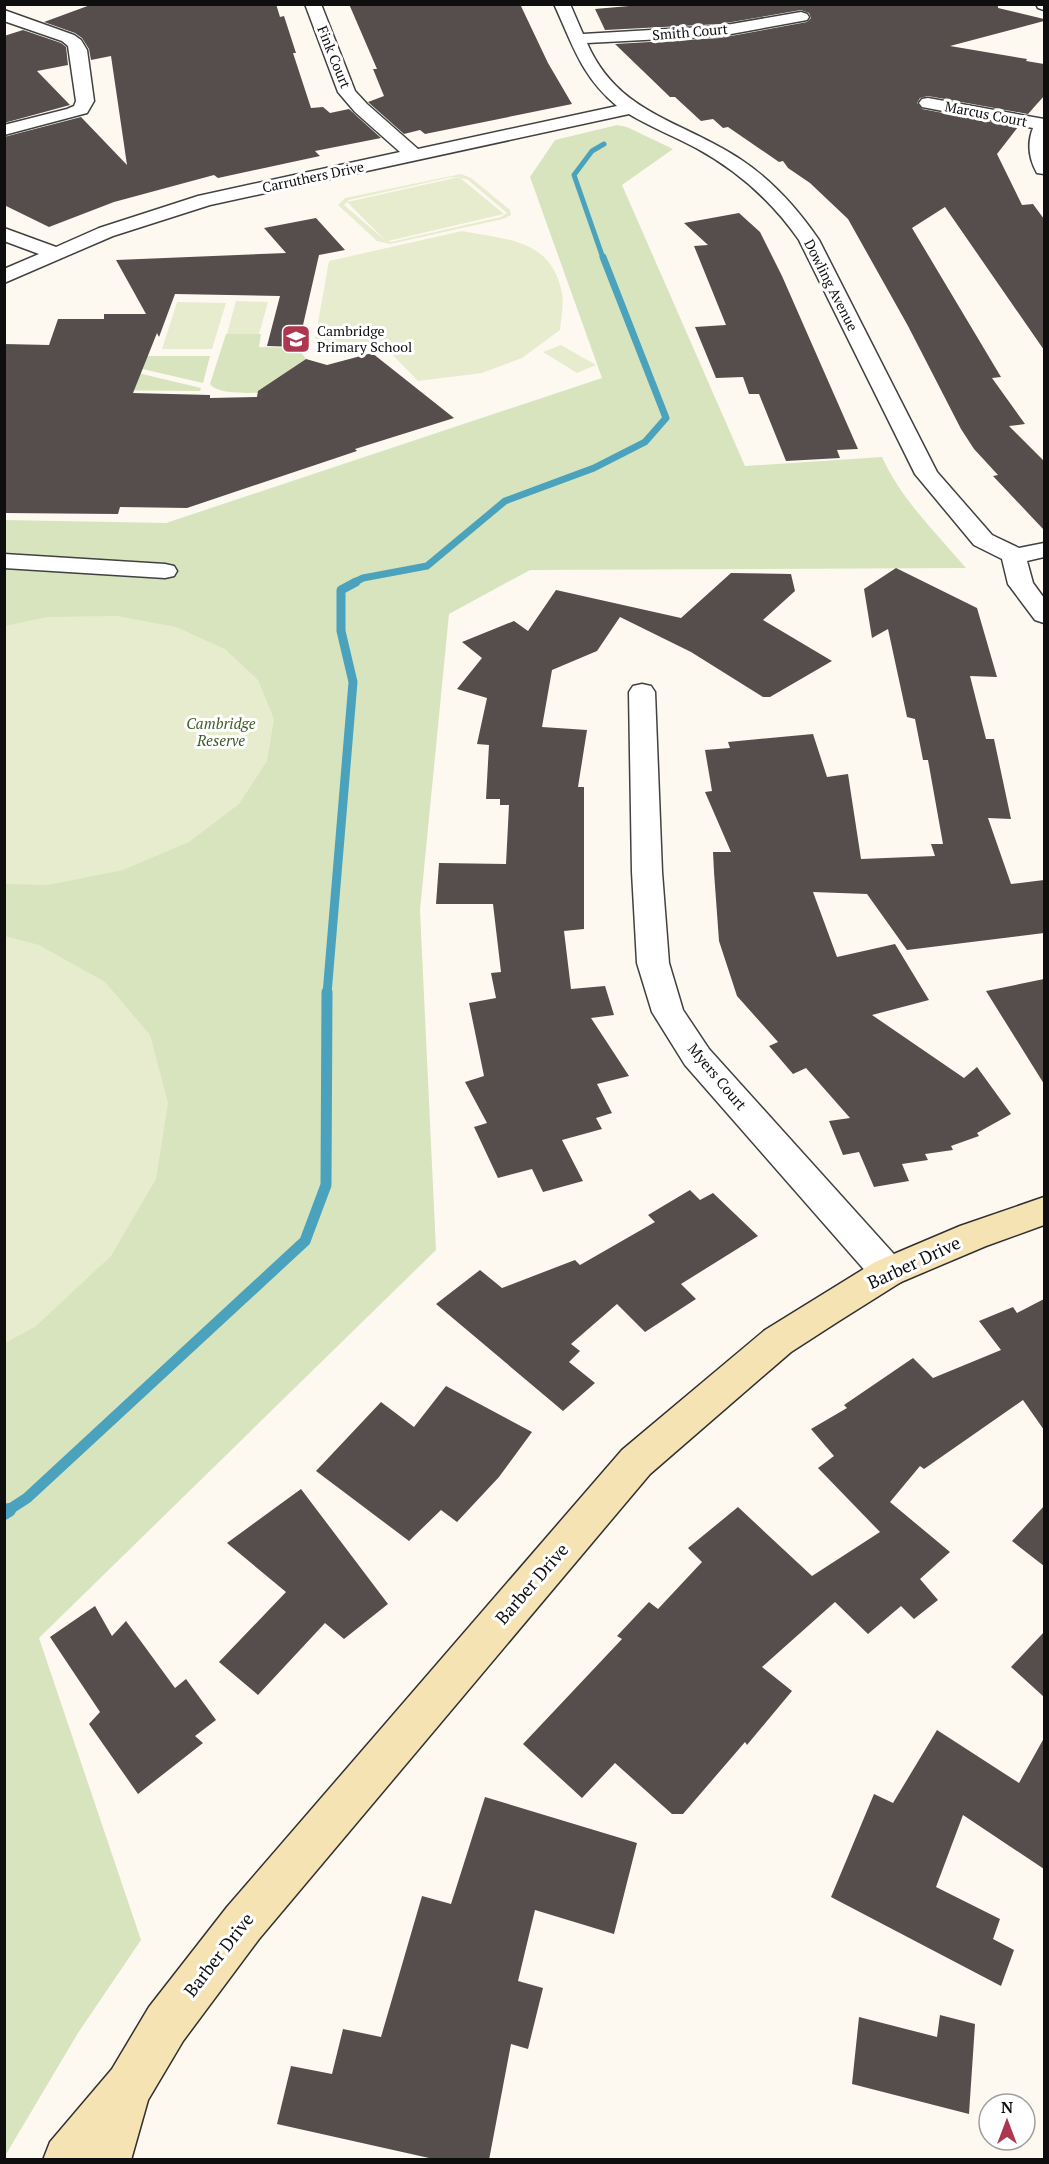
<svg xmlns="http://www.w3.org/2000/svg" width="1049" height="2164" viewBox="0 0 1049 2164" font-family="'PT Serif',serif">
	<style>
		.green { fill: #d8e4be }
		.pitch { fill: #e7eccf; fill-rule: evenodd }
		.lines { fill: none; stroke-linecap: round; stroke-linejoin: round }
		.stream-far4 { stroke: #4ba2bd; stroke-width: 5 }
		.stream-far3 { stroke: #4ba2bd; stroke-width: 7 }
		.stream-far2 { stroke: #4ba2bd; stroke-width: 9 }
		.stream-far1 { stroke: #4ba2bd; stroke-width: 11 }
		.stream { stroke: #4ba2bd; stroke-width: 14 }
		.building { fill: #554e4c }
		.street-casing { stroke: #414141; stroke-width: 3 }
		.secondary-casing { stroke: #303030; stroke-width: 3 }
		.street { fill: #fff; fill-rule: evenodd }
		.secondary { fill: #f5e3b4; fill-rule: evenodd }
		.labels { text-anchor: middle; stroke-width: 6; stroke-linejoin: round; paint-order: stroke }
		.far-street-label { font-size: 14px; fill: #0e0e0e; stroke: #fff }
		.far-poi-label { font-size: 14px; fill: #0e0e0e; stroke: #fff; text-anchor: start }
		.park-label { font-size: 15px; font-style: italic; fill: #3b5e26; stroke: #fff }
		.street-label { font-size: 15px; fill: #0e0e0e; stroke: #fff }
		.near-street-label { font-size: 18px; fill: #0e0e0e; stroke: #fff }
	</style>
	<rect width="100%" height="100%" fill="#fdf9f1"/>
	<path class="green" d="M 617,125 L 627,127 L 673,149 L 622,185 L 745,466 L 882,457 C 901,499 936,533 966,568 L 530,570 L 449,614 L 420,910 L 436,1250 L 39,1638 L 141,1940 L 78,2033 L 5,2156 L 5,520 L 166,523 L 602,378 L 530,177 L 555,140 Z
		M 226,334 L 261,334 L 259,347 L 298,348 L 306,359 C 290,369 283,373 281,392 C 265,392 219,397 210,384 Z
		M 100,356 L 210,356 L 203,383 L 125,365 Z
		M 138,373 L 201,388 L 200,391 L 68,390 Z"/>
	<path class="pitch" d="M 461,174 L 471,178 L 510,210 L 511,215 L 503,219 L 390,244 L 377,241 L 338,205 L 345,198 ZM 452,177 L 467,179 L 507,213 L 501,217 L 391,242 L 388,241 L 504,214 L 459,177 L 347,202 L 386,241 L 344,205 L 349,200 Z
		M 462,231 C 507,240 551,238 562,293 C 564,304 561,319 560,330 L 522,358 L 482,373 L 418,381 L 387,349 L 315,339 L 329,261 Z
		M 236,301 L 268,302 L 259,334 L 227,334 Z
		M 177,302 L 226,303 L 212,349 L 162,349 Z
		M 561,345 L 596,365 L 577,373 L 543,352 Z
		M 117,616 L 176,627 L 225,649 L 258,680 L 274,719 L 267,761 L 239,804 L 189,842 L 123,870 L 48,885 L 5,884 L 5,626 L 47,617 Z
		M 5,936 L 39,945 L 105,982 L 150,1035 L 168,1103 L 156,1179 L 111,1256 L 35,1327 L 5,1343 Z"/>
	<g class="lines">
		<path class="stream-far4" d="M 603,258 L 574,175 L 592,151 L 604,144"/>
		<path class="stream-far3" d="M 353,583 L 363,578 L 427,566 L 505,501 L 594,468 L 645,442 L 666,418 L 603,257"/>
		<path class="stream-far2" d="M 327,994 L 353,682 L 341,631 L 341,590 L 356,582"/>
		<path class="stream-far1" d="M 7,1511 L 27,1498 L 305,1241 L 326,1185 L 327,992"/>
		<path class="stream" d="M 4,1513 L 9,1510"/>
	</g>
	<path class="building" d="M 93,4 L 276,4 L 280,17 L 284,16 L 296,53 L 293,53 L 311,108 L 323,107 L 330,113 L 349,109 L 381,138 L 315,151 L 320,156 L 218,178 L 214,175 L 114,202 L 49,227 L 4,205 L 4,137 L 81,117 L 127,165 L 111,56 L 91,60 L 89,49 L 82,38 L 75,33 L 44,22 Z
		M 349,4 L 520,4 L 548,63 L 572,104 L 425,134 L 420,130 L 404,134 L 368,102 L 384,96 L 373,69 L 377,69 Z
		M 652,4 L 998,4 L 998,8 L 1044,19 L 1044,21 L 950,46 L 1027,59 L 1026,61 L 1044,64 L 1044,96 L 1028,114 L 928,96 L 920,98 L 917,103 L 922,109 L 1018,127 L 997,154 L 1022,205 L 1033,204 L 1044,219 L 1044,350 L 945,207 L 912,228 L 1001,377 L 992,378 L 1025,424 L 1009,426 L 1044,461 L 1044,530 L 993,476 L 998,475 L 974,449 L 961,429 L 908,326 L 848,219 L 810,183 L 788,168 L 783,161 L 779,162 L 728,127 L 723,128 L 713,119 L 701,121 L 675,97 L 670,97 L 615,44 L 720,38 L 807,22 L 811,18 L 809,13 L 801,10 L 720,24 L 605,30 L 595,9 Z
		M 23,30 L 61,43 L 66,47 L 68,65 L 37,71 L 70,105 L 4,123 L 4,36 Z
		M 739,213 L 760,232 L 782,276 L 858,449 L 837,450 L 840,458 L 786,461 L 759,394 L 749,394 L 743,377 L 716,378 L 695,327 L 726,325 L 694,246 L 708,245 L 684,223 Z
		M 316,218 L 345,250 L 319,255 L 298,347 L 267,346 L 280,296 L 175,294 L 159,337 L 157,333 L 133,393 L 210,395 L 210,398 L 257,397 L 258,391 L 306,359 L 327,365 L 372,353 L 454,418 L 355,449 L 357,451 L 187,508 L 120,507 L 118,514 L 4,513 L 4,344 L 49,345 L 58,319 L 104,319 L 104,314 L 146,314 L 116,260 L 286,253 L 264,228 Z
		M 896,568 L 977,608 L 997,677 L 970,676 L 986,739 L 994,739 L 1011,819 L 988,818 L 1011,884 L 1044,880 L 1044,933 L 907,950 L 867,894 L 813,892 L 837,957 L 895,944 L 929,1000 L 872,1015 L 964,1078 L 977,1067 L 1011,1114 L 977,1133 L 979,1136 L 951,1146 L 953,1150 L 925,1154 L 928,1160 L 902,1164 L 909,1181 L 874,1187 L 859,1152 L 843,1155 L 829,1121 L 850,1118 L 806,1068 L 793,1074 L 769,1046 L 778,1042 L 737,996 L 719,941 L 714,872 L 713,852 L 731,852 L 705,792 L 712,791 L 705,750 L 730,748 L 728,742 L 813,734 L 827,777 L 848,774 L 861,859 L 935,856 L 931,844 L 943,844 L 928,760 L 923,760 L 915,719 L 907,717 L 888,629 L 872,638 L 864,589 Z
		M 731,573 L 791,574 L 795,591 L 763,620 L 832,661 L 770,697 L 763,697 L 691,652 L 620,617 L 597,651 L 552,670 L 542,727 L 587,730 L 578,787 L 584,787 L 584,929 L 564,931 L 571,989 L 605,986 L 614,1015 L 591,1018 L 629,1076 L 597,1084 L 612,1113 L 596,1118 L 602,1129 L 562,1140 L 583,1181 L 543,1192 L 532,1169 L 498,1178 L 474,1127 L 487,1123 L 465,1082 L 484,1076 L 469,1003 L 496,998 L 491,973 L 501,972 L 493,904 L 436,904 L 439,863 L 506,864 L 509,805 L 500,805 L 500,799 L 486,799 L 489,745 L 477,744 L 487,698 L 457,689 L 482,658 L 462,642 L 514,621 L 528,631 L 556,590 L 681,618 Z
		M 1044,979 L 1044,1084 L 986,991 Z
		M 690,1190 L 700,1200 L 713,1193 L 758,1236 L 681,1284 L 696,1299 L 645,1332 L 617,1304 L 571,1344 L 580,1351 L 569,1362 L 595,1383 L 563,1411 L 436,1304 L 480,1270 L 502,1288 L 575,1260 L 580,1265 L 655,1222 L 648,1215 Z
		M 1044,1299 L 1044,1430 L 1023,1400 L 924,1469 L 920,1466 L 890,1502 L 950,1552 L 920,1579 L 938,1600 L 914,1619 L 901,1606 L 868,1634 L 835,1602 L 762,1667 L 792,1691 L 747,1745 L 745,1742 L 683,1814 L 672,1814 L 615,1763 L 582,1798 L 523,1744 L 622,1639 L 617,1636 L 649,1602 L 658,1609 L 702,1562 L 688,1548 L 738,1507 L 812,1576 L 880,1532 L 818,1468 L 834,1456 L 811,1429 L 847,1408 L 844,1405 L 913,1358 L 933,1378 L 1001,1350 L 979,1321 L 1013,1307 L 1017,1313 Z
		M 446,1386 L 532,1432 L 499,1477 L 457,1522 L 441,1510 L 409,1541 L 316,1471 L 381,1402 L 414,1427 Z
		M 301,1489 L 388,1604 L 344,1639 L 325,1623 L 258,1695 L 219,1662 L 286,1592 L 227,1543 Z
		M 1044,1506 L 1044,1566 L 1012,1541 Z
		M 95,1606 L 112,1636 L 126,1621 L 175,1688 L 186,1679 L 216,1720 L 195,1736 L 203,1743 L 138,1794 L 89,1724 L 100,1712 L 50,1637 Z
		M 1044,1632 L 1044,1697 L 1011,1667 Z
		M 937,1730 L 1019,1783 L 1044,1738 L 1044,1869 L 963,1815 L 936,1887 L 1000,1919 L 993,1939 L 1014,1950 L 1001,1986 L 831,1897 L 874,1794 L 893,1803 Z
		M 485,1797 L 637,1843 L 614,1934 L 535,1910 L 518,1981 L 543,1988 L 528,2049 L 511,2044 L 489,2160 L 438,2160 L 277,2124 L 291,2066 L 332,2074 L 343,2029 L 381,2037 L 422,1896 L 451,1904 Z
		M 940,2015 L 975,2024 L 969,2114 L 852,2084 L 859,2017 L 937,2037 Z"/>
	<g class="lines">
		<g class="street-casing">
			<path id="street" d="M 305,4 L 321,4 L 355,91 L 367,104 L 418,149 L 617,106 C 581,76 573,45 554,4 L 570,4 L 583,34 L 720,26 L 801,12 L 807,14 L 809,17 L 807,20 L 720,36 L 587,43 C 618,114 681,120 740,159 C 772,180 797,208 819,240 L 937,472 L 992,535 L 1019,548 L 1044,543 L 1044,557 L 1027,561 L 1033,583 L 1044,598 L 1044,623 L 1035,620 L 1008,584 L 1002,559 L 974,545 L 915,474 L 799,240 C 772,201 738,171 696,148 C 674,136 650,127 629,114 L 210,205 L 113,236 L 4,283 L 4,269 L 39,254 L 4,241 L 4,228 L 56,247 L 99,228 L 198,196 L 400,152 L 355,112 L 338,92 Z
				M 1036,4 L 1044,4 L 1044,10 L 1038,8 Z
				M 4,10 L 74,35 L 81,40 L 87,50 L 94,101 L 87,113 L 4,135 L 4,125 L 67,109 L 74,106 L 76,101 L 68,46 L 62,41 L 4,21 Z
				M 928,98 L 1044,119 L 1044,174 L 1037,173 C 1029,159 1027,143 1033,128 L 922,107 L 919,103 L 922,99 Z
				M 4,554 L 165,564 L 174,566 L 177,571 L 174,576 L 165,578 L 4,568 Z
				M 642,684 L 651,686 L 655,692 L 662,872 L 669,963 L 683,1010 L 709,1049 L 901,1262 L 906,1272 L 901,1282 L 888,1287 L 875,1282 L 685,1065 L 652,1012 L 637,963 L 632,872 L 629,692 L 633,686 Z"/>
		</g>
		<g class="secondary-casing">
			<path id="secondary" d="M 1044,1197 L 1044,1225 L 986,1246 L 901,1282 L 839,1321 L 791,1352 L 650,1474 L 259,1939 L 183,2041 L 148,2100 L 131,2160 L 43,2160 L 50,2142 L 112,2069 L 149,2007 L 227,1907 L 622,1450 L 765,1330 L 875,1262 L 960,1226 Z"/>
		</g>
		<use href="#street" class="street"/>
		<use href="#secondary" class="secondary"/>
	</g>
	<defs>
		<g id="school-square" transform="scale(1.5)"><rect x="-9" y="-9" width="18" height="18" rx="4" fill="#ad374f" stroke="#fff"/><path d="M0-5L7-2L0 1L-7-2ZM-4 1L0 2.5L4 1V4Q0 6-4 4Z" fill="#fff"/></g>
	</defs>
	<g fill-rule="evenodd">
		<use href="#school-square" x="296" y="339"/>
	</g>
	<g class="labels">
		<g class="far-street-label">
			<text transform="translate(690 32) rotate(-5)" y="5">Smith Court</text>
			<text transform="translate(334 57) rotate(68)" y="5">Fink Court</text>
			<text transform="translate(986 114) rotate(11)" y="5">Marcus Court</text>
			<text transform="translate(313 177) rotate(-12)" y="5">Carruthers Drive</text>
			<text transform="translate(831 285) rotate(63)" y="5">Dowling Avenue</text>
		</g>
		<g class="far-poi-label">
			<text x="317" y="336">Cambridge<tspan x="317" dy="16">Primary School</tspan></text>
		</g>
		<g class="park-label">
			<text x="221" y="729">Cambridge<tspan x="221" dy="17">Reserve</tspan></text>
		</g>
		<g class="street-label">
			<text transform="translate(717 1077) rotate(50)" y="5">Myers Court</text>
		</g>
		<g class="near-street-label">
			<text transform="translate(914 1263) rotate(-25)" y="6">Barber Drive</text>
			<text transform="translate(532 1584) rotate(-49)" y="6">Barber Drive</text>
			<text transform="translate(219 1955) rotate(-52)" y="6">Barber Drive</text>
		</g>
	</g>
	<rect width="1049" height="2164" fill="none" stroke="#0e0e0e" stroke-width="12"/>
	<g transform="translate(1007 2122)"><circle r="28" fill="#ffffff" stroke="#9f9f9f" stroke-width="1.5"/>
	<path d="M0-4.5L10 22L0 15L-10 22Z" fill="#ad374f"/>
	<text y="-9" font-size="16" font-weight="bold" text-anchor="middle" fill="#0e0e0e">N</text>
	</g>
</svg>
